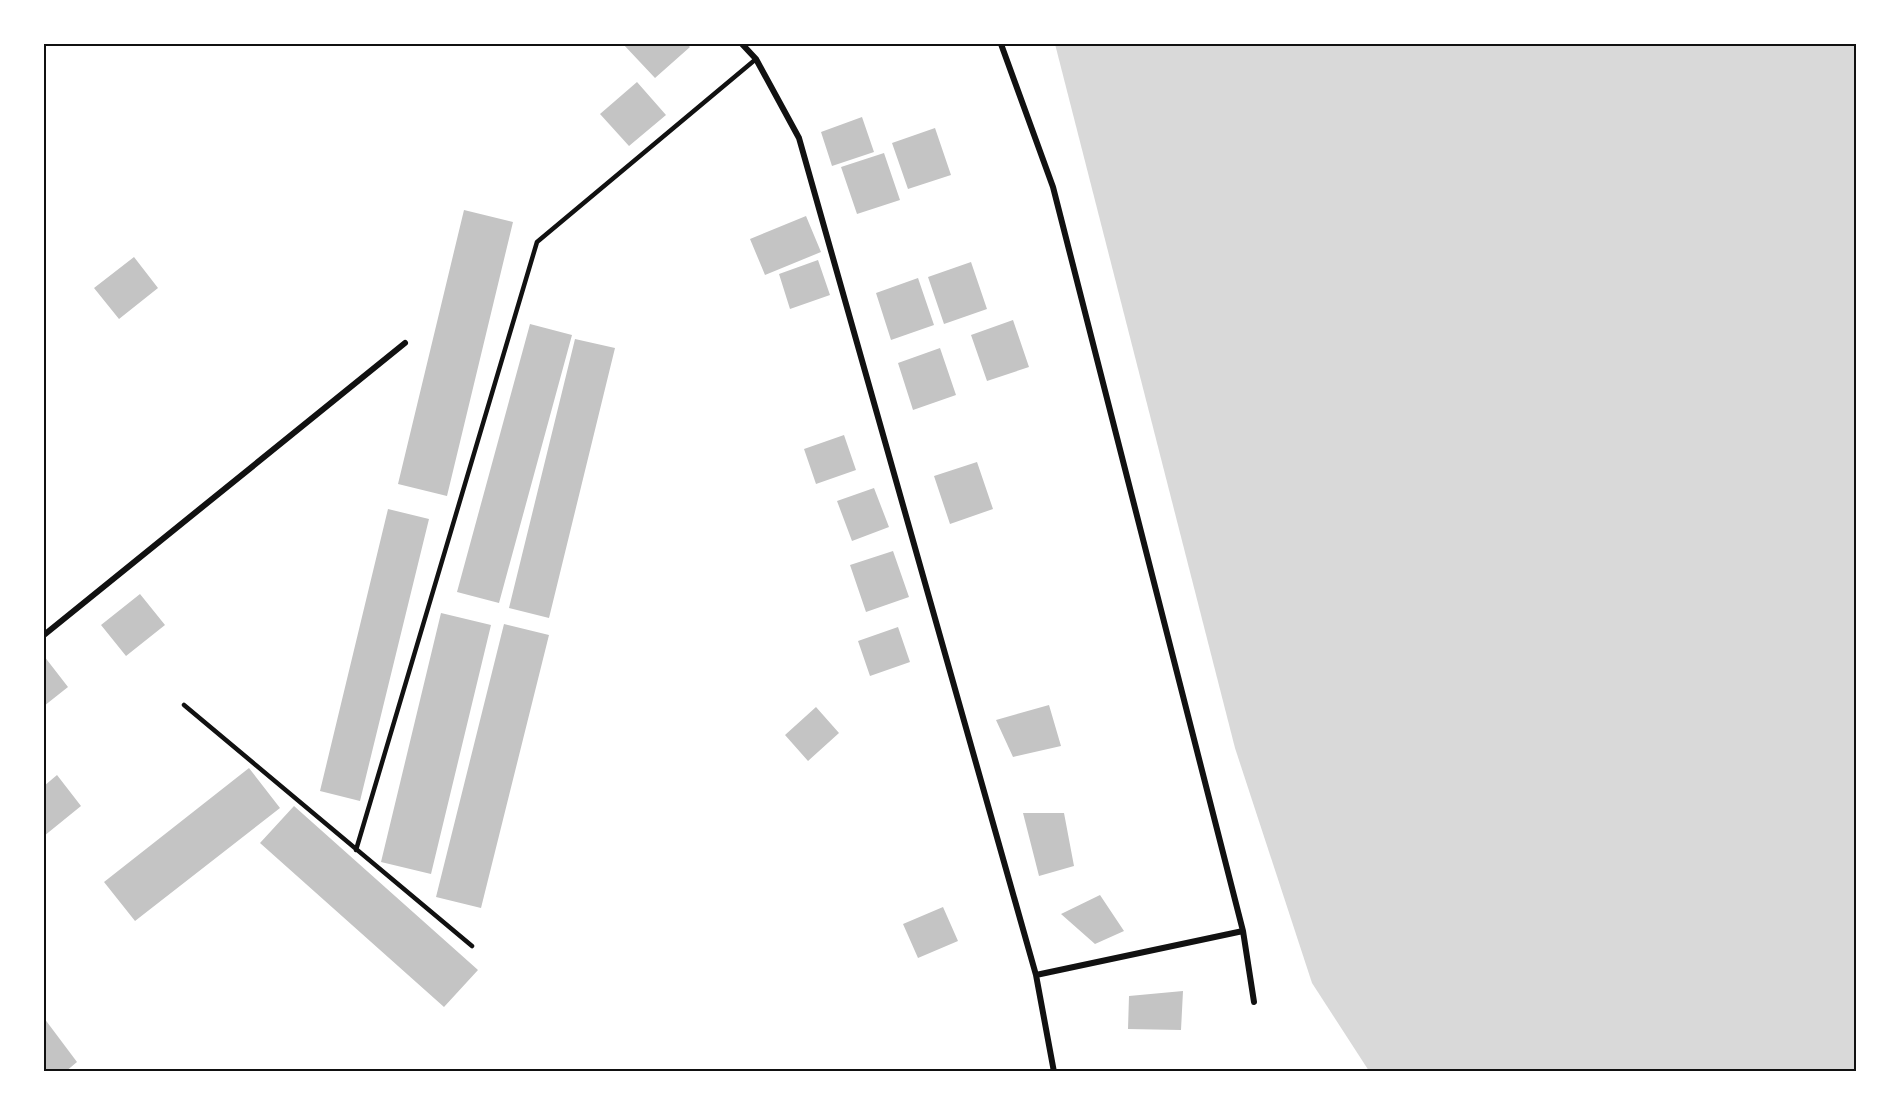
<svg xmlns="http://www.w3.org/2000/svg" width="1900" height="1115" viewBox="0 0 1900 1115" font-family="Inter,sans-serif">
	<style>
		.water { fill: #d9d9d9 }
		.building { fill: #c4c4c4 }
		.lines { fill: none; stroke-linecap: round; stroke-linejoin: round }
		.service { stroke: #111; stroke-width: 4.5 }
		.minor { stroke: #111; stroke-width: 6 }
		.neatline { fill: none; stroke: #111; stroke-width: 2 }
	</style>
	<rect width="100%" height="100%" fill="#fff"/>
	<path class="water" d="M 1055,44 L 1856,44 L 1856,1071 L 1369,1071 L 1312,983 L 1235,748 Z"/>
	<path class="building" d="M 623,44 L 687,44 L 690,47 L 655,78 Z
		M 637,82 L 666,115 L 629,146 L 600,114 Z
		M 862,117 L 874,152 L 832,166 L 821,132 Z
		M 935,128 L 951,175 L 908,189 L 892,143 Z
		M 884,153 L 900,200 L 857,214 L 841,167 Z
		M 464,210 L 513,222 L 447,496 L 398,484 Z
		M 806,216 L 821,252 L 765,275 L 750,239 Z
		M 134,257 L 158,288 L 119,319 L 94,288 Z
		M 818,260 L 830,295 L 790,309 L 779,274 Z
		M 971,262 L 987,309 L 944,324 L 928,277 Z
		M 918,278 L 934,325 L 891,340 L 876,293 Z
		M 1013,320 L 1029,367 L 987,381 L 971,335 Z
		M 530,324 L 572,335 L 499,603 L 457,592 Z
		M 575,339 L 615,348 L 549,618 L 509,608 Z
		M 940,348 L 956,395 L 913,410 L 898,363 Z
		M 844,435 L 856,470 L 816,484 L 804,449 Z
		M 977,462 L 993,509 L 950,524 L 934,476 Z
		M 874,488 L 889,527 L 852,541 L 837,501 Z
		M 388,509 L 429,519 L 360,801 L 320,791 Z
		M 893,551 L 909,597 L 866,612 L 850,565 Z
		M 140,594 L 165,625 L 126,656 L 101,625 Z
		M 441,613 L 491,625 L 431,874 L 381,862 Z
		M 504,624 L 549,635 L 481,908 L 436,897 Z
		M 898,627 L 910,662 L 870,676 L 858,641 Z
		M 44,656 L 68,687 L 44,706 Z
		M 1049,705 L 1061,746 L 1013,757 L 996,720 Z
		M 816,707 L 839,733 L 808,761 L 785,735 Z
		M 249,768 L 280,808 L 135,921 L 104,882 Z
		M 57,775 L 81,806 L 44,836 L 44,786 Z
		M 294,806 L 478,970 L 444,1007 L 260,843 Z
		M 1023,813 L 1064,813 L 1074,866 L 1039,876 Z
		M 1100,895 L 1124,931 L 1095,944 L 1061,914 Z
		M 943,907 L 958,941 L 918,958 L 903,924 Z
		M 1183,991 L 1181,1030 L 1128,1029 L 1129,996 Z
		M 44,1018 L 77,1062 L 65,1072 L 44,1072 Z"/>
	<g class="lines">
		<path class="service" d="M 184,705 L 472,946
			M 356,850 L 537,242 L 756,59"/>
		<path class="minor" d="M 742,44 L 756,59 L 799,138 L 1036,975 L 1054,1072
			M 1001,44 L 1053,187 L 1243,931 L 1254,1002
			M 44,635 L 405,343
			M 1036,975 L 1243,931"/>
	</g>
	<rect width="1900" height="1115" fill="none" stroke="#ffffff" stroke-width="90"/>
	<rect x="45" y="45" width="1810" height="1025" class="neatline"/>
</svg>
